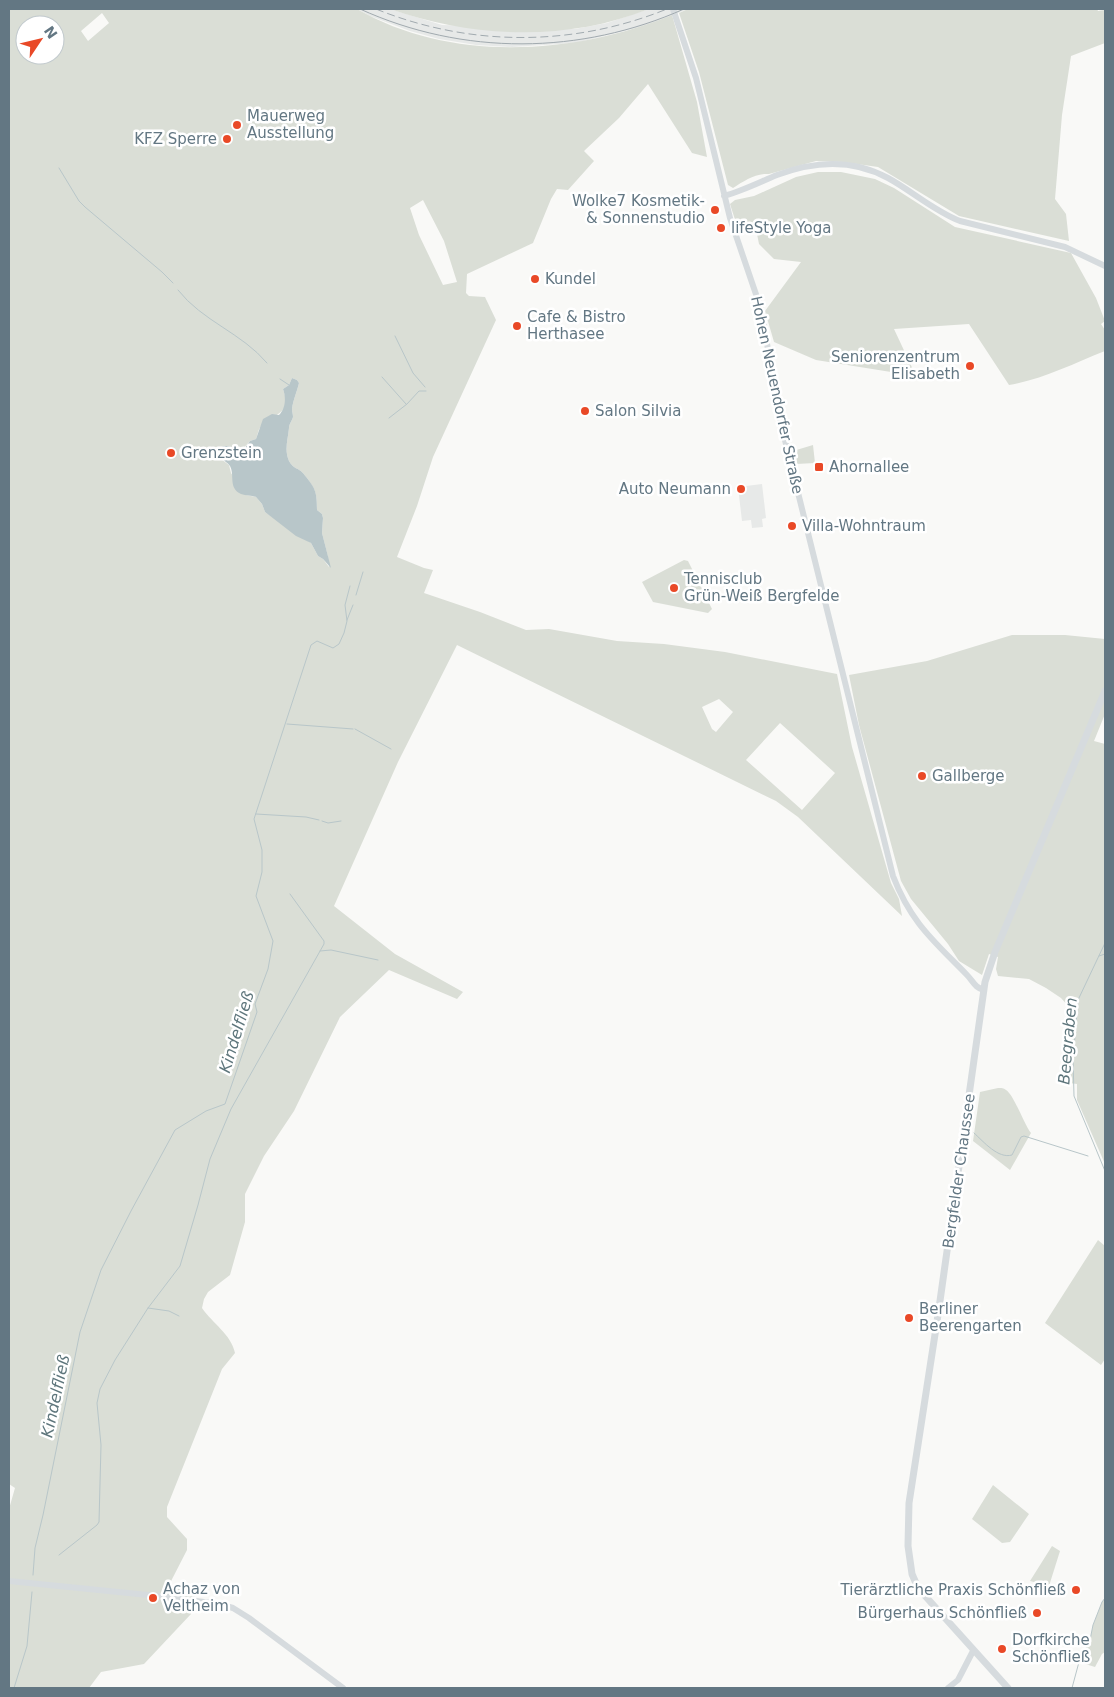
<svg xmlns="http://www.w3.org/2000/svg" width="1114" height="1697" viewBox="0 0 1114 1697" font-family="'DejaVu Sans',sans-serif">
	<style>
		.built { fill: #e7e9e8 }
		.green { fill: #daded6; fill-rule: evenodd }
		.water { fill: #b8c6c9 }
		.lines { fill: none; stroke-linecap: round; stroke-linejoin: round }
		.stream { stroke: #b8c6c9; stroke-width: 1 }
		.secondary { stroke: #d6dbde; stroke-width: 6 }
		.primary { stroke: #d6dbde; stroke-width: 7 }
		.tram { stroke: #a1aaaf; stroke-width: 1 }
		.rail { stroke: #a1aaaf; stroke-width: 1; stroke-dasharray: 8 4; stroke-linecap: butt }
		.poi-dot { fill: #e94927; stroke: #fff; stroke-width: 2 }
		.labels { text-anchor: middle; stroke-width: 5; stroke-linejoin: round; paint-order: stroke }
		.poi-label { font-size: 15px; fill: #637783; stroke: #fff; text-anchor: start }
		.street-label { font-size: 15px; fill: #637783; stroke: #fff }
		.water-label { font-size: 16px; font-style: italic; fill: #5e767c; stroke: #fff }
	</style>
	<rect width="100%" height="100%" fill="#f9f9f7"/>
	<path class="built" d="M 357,9 L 390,9 L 442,25 L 575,29 L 607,23 L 649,9 L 688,9 L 648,25 L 576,43 L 512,47 L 476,45 L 439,39 L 410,31 L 370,16 Z
		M 762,484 L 766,518 L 762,519 L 763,527 L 752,528 L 751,520 L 742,521 L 738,487 Z"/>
	<path class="green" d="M 9,9 L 357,9 C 451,63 574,55 672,15 L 697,102 L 707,157 L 692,153 L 648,84 L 619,118 L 584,151 L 594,161 L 568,190 L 557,189 L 551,199 L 533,243 L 467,274 L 466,293 L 469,296 L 485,297 L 496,320 L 433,457 L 417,506 L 397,557 L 424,568 L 433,570 L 424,593 L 480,612 L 526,630 L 549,629 L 617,641 L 664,644 L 725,652 L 837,674 L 852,747 L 891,883 L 899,899 L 902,916 L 798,817 L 776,801 L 457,645 L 398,762 L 334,906 L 395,954 L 463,992 L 457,999 L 389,970 L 340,1017 L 294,1111 L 264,1156 L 245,1194 L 245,1222 L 230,1275 L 208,1292 L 204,1299 L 202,1308 C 213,1324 231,1334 235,1353 L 222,1369 L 167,1507 L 167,1517 L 187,1539 L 187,1550 L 168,1587 L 196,1591 L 191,1614 L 144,1664 L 101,1672 L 89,1688 L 9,1688 L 9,1509 L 15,1488 L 9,1484 ZM 102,13 L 109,23 L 88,41 L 81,31 ZM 25,25 L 55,25 L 55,55 L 25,55 ZM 423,200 L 444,241 L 457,282 L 443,285 L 419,235 L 410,208 ZM 292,378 L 297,380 L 299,383 C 297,392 293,400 292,409 C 292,412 293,414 293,417 C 292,421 289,424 289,428 C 288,439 284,450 289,461 C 293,469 299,468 303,473 C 315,488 317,491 317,510 L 322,514 L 323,518 L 322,533 L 328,557 L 329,567 L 323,559 L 318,556 L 311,543 L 265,512 L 262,504 L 256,497 L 246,495 L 231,473 L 229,465 L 221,459 L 242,450 L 250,441 L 256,439 C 258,434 258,429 262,425 C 275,413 292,414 283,389 L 289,385 ZM 719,699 L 733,712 L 716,732 L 712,729 L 702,707 ZM 780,723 L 835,773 L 802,810 L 746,760 Z
		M 390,9 L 649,9 C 566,42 473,38 390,9 Z
		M 688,9 L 1097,9 L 1098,11 L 1105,10 L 1105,43 L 1071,56 L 1062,115 L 1055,199 L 1066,214 L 1069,241 L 959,216 L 878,167 L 843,162 L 816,161 L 769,174 C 756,173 744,181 733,188 L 728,185 L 699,72 L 679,13 Z
		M 818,172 L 841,172 L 875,179 L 894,188 L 955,227 L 1071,253 L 1096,298 L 1105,321 L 1101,324 L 1105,330 L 1105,351 C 1072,364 1044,379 1009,385 L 969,324 L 894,329 L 916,376 L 816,360 L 774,342 L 765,311 L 801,262 L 774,259 L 759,244 L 755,224 L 738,229 L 730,204 L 735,200 L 754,196 L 796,177 Z
		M 813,445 L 815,463 L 796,464 L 793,451 Z
		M 684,560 L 688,561 L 712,609 L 708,613 L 653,602 L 642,582 Z
		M 1012,635 L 1065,635 L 1105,639 L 1105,714 L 1094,741 L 1105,744 L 1105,1164 L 1077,1100 L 1077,1084 L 1069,1083 L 1069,1042 L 1071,1014 L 1070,1008 L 1061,998 L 1046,988 L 1029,979 L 998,976 L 996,969 L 998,957 L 989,954 L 982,975 L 959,961 L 948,944 L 911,899 L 901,881 L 859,725 L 849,675 L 927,661 Z
		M 998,1088 C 1002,1088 1003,1088 1006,1090 C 1014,1095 1024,1124 1031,1133 L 1010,1170 L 973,1141 L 980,1092 Z
		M 1098,1240 L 1105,1246 L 1105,1359 L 1101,1365 L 1045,1323 Z
		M 993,1485 L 1029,1514 L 1010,1542 L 1002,1543 L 972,1519 Z
		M 1052,1546 L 1060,1551 L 1049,1586 L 1030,1581 Z
		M 1105,1598 L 1105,1652 L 1102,1654 L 1095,1667 L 1079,1662 L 1090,1640 L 1093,1625 L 1102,1602 Z"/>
	<path class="water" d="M 292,378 L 297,380 L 299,383 C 297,392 293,400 292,409 C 292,412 293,414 293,417 C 292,421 289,424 289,428 C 288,439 284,450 289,461 C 293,469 299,468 303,473 C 315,488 317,490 317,510 L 322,514 L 323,518 L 322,533 L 331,568 L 323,559 L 318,556 L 311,543 L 296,536 L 265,512 L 262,504 L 256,497 C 251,495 246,496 241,494 C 228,488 235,475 230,466 C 226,460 219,460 218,451 L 223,446 L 229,446 L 237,451 L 245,448 L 250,441 L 256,439 L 263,419 L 272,414 L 279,415 C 286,408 286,397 283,389 L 289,385 Z"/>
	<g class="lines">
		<path class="stream" d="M 59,168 L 79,201 L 85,207 L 162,272 L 173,283
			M 178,290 C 202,321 242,333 267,363
			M 395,336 L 413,373 L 425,387
			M 382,377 L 406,404
			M 280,379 L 289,385
			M 389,418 L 407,404 L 419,391 L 426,391
			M 356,595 L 363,572
			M 347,620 L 353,605
			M 287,724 L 353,729
			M 355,729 L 391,749
			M 256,814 L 306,817 L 319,820
			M 322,821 L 328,823 L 341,821
			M 1105,943 L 1078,1000 L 1073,1059 L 1074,1096 L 1105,1171
			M 320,951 L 331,950 L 378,960
			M 1099,956 L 1105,954
			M 972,1119 L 972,1124
			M 974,1133 C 984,1142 998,1159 1012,1155 L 1021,1137 L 1024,1136 L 1088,1156
			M 148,1308 L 169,1311 L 179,1316
			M 59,1555 L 97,1525 L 99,1522 L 101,1445 L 97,1403 L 100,1389 L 115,1360 L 148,1308 L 180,1266 L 198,1205 L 210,1159 L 231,1109 L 324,944 L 324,941 L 290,894
			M 33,1575 L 35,1548 L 43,1515 L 80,1332 L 101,1270 L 131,1211 L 175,1130 L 206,1111 L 225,1104 L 257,1012 L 255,1004 L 268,969 L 273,941 L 256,896 L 262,872 L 262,850 L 254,819 L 311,645 L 317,641 L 333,648 L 339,644 L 344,633 L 347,621 L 345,605 L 350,586
			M 14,1688 L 27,1646 L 32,1592
			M 1072,1688 L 1079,1662 L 1090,1640 L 1093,1625 L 1102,1602 L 1105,1598"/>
		<path class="secondary" d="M 673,9 L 696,78 L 730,218 L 761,309 L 781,424 L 893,876 C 911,923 934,941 967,975 C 973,981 975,988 984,990
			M 724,196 C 742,191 760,182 777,175 C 814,161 853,159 888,178 C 912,191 934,211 960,221 L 1065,247 L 1105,266
			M 9,1581 L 158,1596 L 219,1604 L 233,1608 L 249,1618 L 343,1688
			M 948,1688 L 958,1680 L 973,1651"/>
		<path class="primary" d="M 1008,1688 L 918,1588 L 912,1574 L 908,1546 L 909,1503 L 938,1315 L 985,982 L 995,952 L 1105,691"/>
		<path class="tram" d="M 360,9 C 463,56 581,55 684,9"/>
		<path class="rail" d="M 376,9 C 470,47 573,47 667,9"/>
	</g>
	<g class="poi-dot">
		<circle cx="237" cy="125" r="5"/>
		<circle cx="227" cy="139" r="5"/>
		<circle cx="715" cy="210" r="5"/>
		<circle cx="721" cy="228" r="5"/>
		<circle cx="535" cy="279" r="5"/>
		<circle cx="517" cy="326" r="5"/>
		<circle cx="970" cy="366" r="5"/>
		<circle cx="585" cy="411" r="5"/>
		<circle cx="171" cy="453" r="5"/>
		<rect x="814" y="462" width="10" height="10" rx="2.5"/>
		<circle cx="741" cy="489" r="5"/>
		<circle cx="792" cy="526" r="5"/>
		<circle cx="674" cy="588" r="5"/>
		<circle cx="922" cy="776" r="5"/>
		<circle cx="909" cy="1318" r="5"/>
		<circle cx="1076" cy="1590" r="5"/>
		<circle cx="153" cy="1598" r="5"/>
		<circle cx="1037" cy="1613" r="5"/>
		<circle cx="1002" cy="1649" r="5"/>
	</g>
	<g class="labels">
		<g class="poi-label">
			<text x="247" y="121">Mauerweg<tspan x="247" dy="17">Ausstellung</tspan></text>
			<text x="217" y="144" text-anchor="end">KFZ Sperre</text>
			<text x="705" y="206" text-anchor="end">Wolke7 Kosmetik-<tspan x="705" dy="17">&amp; Sonnenstudio</tspan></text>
			<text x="731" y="233">lifeStyle Yoga</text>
			<text x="545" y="284">Kundel</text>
			<text x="527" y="322">Cafe &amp; Bistro<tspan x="527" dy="17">Herthasee</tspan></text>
			<text x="960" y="362" text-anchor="end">Seniorenzentrum<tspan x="960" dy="17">Elisabeth</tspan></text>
			<text x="595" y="416">Salon Silvia</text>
			<text x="181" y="458">Grenzstein</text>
			<text x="829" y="472">Ahornallee</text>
			<text x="731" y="494" text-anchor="end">Auto Neumann</text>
			<text x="802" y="531">Villa-Wohntraum</text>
			<text x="684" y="584">Tennisclub<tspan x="684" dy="17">Grün-Weiß Bergfelde</tspan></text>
			<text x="932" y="781">Gallberge</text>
			<text x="919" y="1314">Berliner<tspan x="919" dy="17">Beerengarten</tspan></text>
			<text x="163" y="1594">Achaz von<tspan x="163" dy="17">Veltheim</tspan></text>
			<text x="1066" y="1595" text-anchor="end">Tierärztliche Praxis Schönfließ</text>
			<text x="1027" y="1618" text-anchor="end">Bürgerhaus Schönfließ</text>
			<text x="1012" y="1645">Dorfkirche<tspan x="1012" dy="17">Schönfließ</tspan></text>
		</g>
		<g class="street-label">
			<text transform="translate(777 395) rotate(78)" y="5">Hohen Neuendorfer Straße</text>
			<text transform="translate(959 1171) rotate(-82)" y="5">Bergfelder Chaussee</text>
		</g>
		<g class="water-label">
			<text transform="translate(236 1032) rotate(-73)" y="6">Kindelfließ</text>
			<text transform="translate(1067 1041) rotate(-85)" y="6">Beegraben</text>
			<text transform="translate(55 1396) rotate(-78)" y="6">Kindelfließ</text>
		</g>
	</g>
	<rect width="1114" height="1697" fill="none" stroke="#637783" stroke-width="20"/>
	<g transform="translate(40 40) rotate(55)"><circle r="24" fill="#ffffff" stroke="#c1c9cd"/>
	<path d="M0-4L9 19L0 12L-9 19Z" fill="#e94927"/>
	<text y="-8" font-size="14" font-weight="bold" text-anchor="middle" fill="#637783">N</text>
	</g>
</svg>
